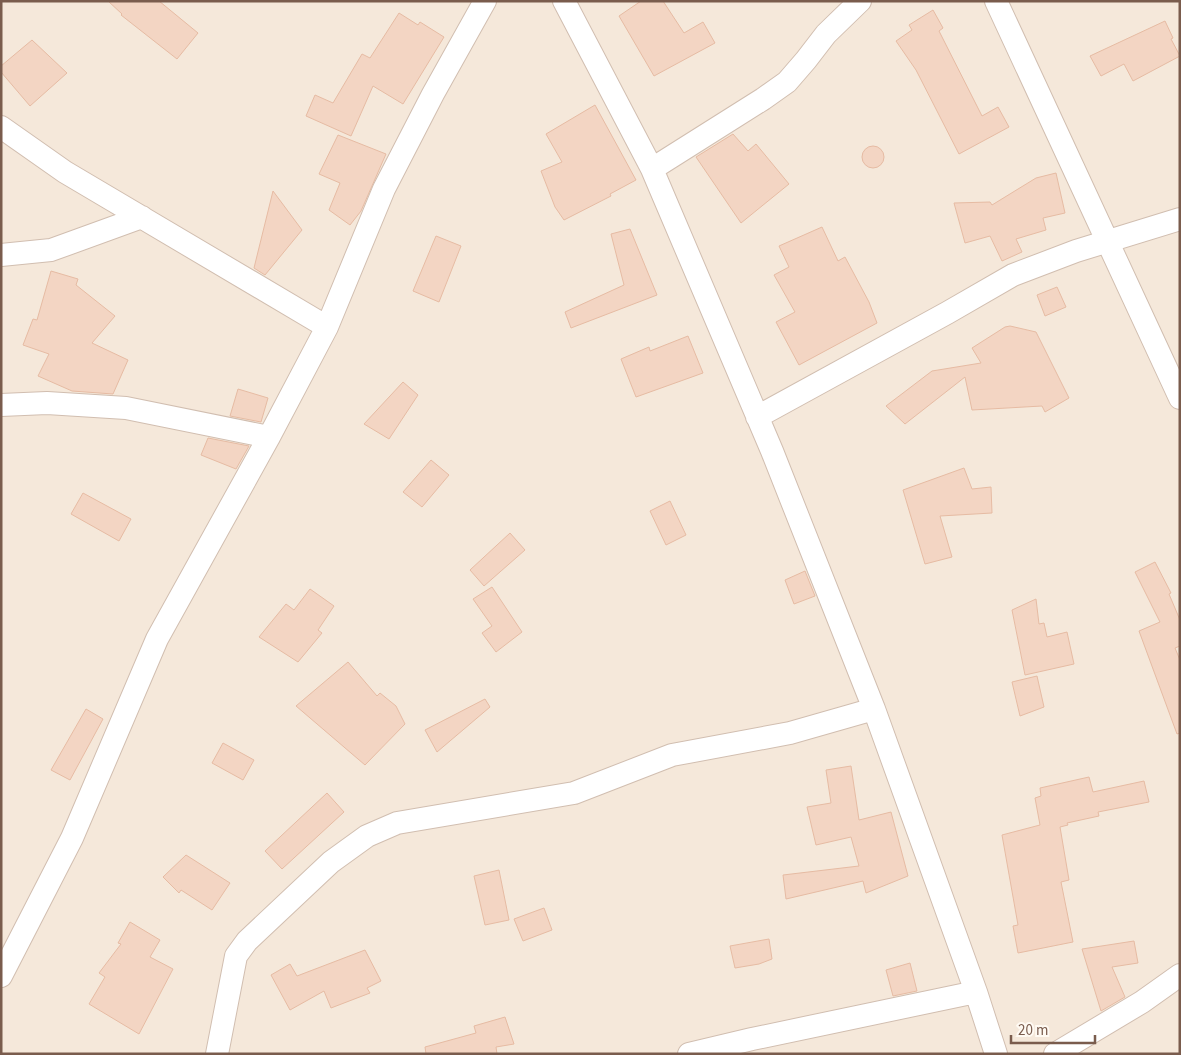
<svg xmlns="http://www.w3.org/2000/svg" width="1181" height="1055" viewBox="0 0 1181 1055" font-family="'Source Sans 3',sans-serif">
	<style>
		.residential { fill: #f5e8da }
		.building { fill: #f3d5c3; stroke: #e6bba3 }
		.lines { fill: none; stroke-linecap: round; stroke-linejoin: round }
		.minor-casing { stroke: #d1beb0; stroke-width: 24 }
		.minor { stroke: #fff; stroke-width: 22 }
	</style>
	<rect width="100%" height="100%" fill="#fdf6ec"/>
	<path class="residential" d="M 1,1 L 1180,1 L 1180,1054 L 1,1054 Z"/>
	<path class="building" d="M 108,1 L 159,1 L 198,33 L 177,59 L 121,15 L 122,14 Z
		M 641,1 L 663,1 L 684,33 L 703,22 L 715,43 L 654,76 L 619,16 Z
		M 933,10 L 943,28 L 939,31 L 982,116 L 998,107 L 1009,127 L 959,154 L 916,70 L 896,41 L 912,30 L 909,25 Z
		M 399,13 L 418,25 L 420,22 L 444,37 L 403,104 L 373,86 L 351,136 L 306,116 L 315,95 L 333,103 L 362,54 L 370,58 Z
		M 1165,21 L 1173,38 L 1171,39 L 1180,56 L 1133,81 L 1124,64 L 1101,76 L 1090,56 Z
		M 32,40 L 67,73 L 30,106 L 1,72 L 1,66 Z
		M 595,105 L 636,180 L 610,194 L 611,196 L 564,220 L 555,207 L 541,171 L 562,162 L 546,134 Z
		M 733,134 L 748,151 L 756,144 L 789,184 L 741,223 L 696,157 Z
		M 338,135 L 386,154 L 361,211 L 350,225 L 329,210 L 340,183 L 319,174 Z
		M862 157a11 11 0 1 1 22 0a11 11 0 1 1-22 0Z
		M 1056,173 L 1065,213 L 1043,218 L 1046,230 L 1016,239 L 1022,252 L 1002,261 L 990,236 L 965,243 L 954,203 L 990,202 L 992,205 L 1036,178 Z
		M 273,191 L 302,230 L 265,275 L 254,268 Z
		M 822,227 L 838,261 L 845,257 L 869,302 L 877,323 L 799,365 L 776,322 L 795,312 L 774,275 L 789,267 L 779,246 Z
		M 630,229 L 657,295 L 571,328 L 565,312 L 624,285 L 611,234 Z
		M 436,236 L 461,246 L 439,302 L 413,291 Z
		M 51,271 L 78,279 L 76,285 L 115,316 L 92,343 L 128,360 L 113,394 L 72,391 L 38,376 L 49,354 L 23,345 L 33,319 L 37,320 Z
		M 1057,287 L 1066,307 L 1045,316 L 1037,295 Z
		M 1010,326 L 1036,332 L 1069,398 L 1045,412 L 1042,406 L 972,410 L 965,377 L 905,424 L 886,406 L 932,371 L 981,363 L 972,348 L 1005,327 Z
		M 688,336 L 703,373 L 636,397 L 621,359 L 649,347 L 650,351 Z
		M 403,382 L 418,395 L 389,439 L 364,424 Z
		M 238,389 L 268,398 L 261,422 L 230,416 Z
		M 208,438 L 249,446 L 236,469 L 201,455 Z
		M 431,460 L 449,475 L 422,507 L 403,492 Z
		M 964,468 L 972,489 L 991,487 L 992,513 L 940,516 L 952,557 L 925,564 L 903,490 Z
		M 83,493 L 131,519 L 119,541 L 71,514 Z
		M 670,501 L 686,535 L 666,545 L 650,511 Z
		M 510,533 L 525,550 L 484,586 L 470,570 Z
		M 1155,562 L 1171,593 L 1169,594 L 1180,620 L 1180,646 L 1175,648 L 1180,660 L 1180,733 L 1177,734 L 1139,631 L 1160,622 L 1135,572 Z
		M 805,571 L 815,596 L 794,604 L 785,580 Z
		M 492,587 L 522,632 L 496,652 L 482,633 L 492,626 L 473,599 Z
		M 310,589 L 334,606 L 318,630 L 322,633 L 298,662 L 259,637 L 286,604 L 294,610 Z
		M 1036,599 L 1039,624 L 1044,623 L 1047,637 L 1067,632 L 1074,664 L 1025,675 L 1012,610 Z
		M 348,662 L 377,696 L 380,693 L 396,706 L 405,724 L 365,765 L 296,706 Z
		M 1037,676 L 1044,707 L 1020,716 L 1012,682 Z
		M 485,699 L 490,707 L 437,752 L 425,730 Z
		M 86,709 L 103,719 L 70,780 L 51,770 Z
		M 223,743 L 254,760 L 243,780 L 212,763 Z
		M 851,766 L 859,820 L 891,812 L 908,876 L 866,893 L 863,881 L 786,899 L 783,875 L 859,866 L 851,837 L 816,845 L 807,807 L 831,803 L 826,770 Z
		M 1089,777 L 1093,792 L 1144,781 L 1149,802 L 1098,812 L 1099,816 L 1067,823 L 1068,825 L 1060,827 L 1069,880 L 1061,882 L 1073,942 L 1018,953 L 1013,926 L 1018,925 L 1002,835 L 1040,825 L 1035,798 L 1041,796 L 1040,788 Z
		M 327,793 L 344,812 L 282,869 L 265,851 Z
		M 186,855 L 230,883 L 212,910 L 181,890 L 179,893 L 163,877 Z
		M 499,870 L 509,920 L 485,925 L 474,876 Z
		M 544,908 L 552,930 L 523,941 L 514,919 Z
		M 130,922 L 160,940 L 150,957 L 173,969 L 139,1034 L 89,1004 L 105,977 L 99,973 L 121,944 L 118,943 Z
		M 769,939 L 772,959 L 759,964 L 735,968 L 730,946 Z
		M 1134,941 L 1138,963 L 1112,967 L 1125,997 L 1101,1011 L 1082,949 Z
		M 365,950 L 381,981 L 367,988 L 370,993 L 331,1008 L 324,991 L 290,1010 L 271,975 L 290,964 L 297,976 Z
		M 910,963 L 917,991 L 893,996 L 886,970 Z
		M 505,1017 L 514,1044 L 496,1047 L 497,1054 L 426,1054 L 425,1047 L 476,1033 L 474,1026 Z"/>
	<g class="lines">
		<g class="minor-casing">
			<path id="minor" d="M 564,1 L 652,169 L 772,451 L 874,709 L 976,992 L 996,1054
				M 996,1 L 1180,398
				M 1,127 L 65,172 L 327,327
				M 652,169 L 763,99 L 787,82 L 806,60 L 826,34 L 860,1
				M 1,255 L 51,250 L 142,217
				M 1,405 L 47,403 L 126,408 L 269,437
				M 757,417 L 947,313 L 1013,275 L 1076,251 L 1180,219
				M 1,976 L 72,838 L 157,639 L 269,437 L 327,327 L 384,189 L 433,94 L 485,1
				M 217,1054 L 236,956 L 247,941 L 331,862 L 367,836 L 397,823 L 574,793 L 672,755 L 790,733 L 874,709
				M 689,1054 L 752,1039 L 976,992
				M 1055,1054 L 1142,1002 L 1180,975"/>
		</g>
		<use href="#minor" class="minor"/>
	</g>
	<rect width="1181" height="1055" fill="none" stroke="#7a5c4d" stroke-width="5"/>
	<path d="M1011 1035v8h84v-8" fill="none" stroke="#7a5c4d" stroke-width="2.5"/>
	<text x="1018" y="1035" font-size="15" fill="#7a5c4d" stroke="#fffaf3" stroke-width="4" paint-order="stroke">20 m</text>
</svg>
